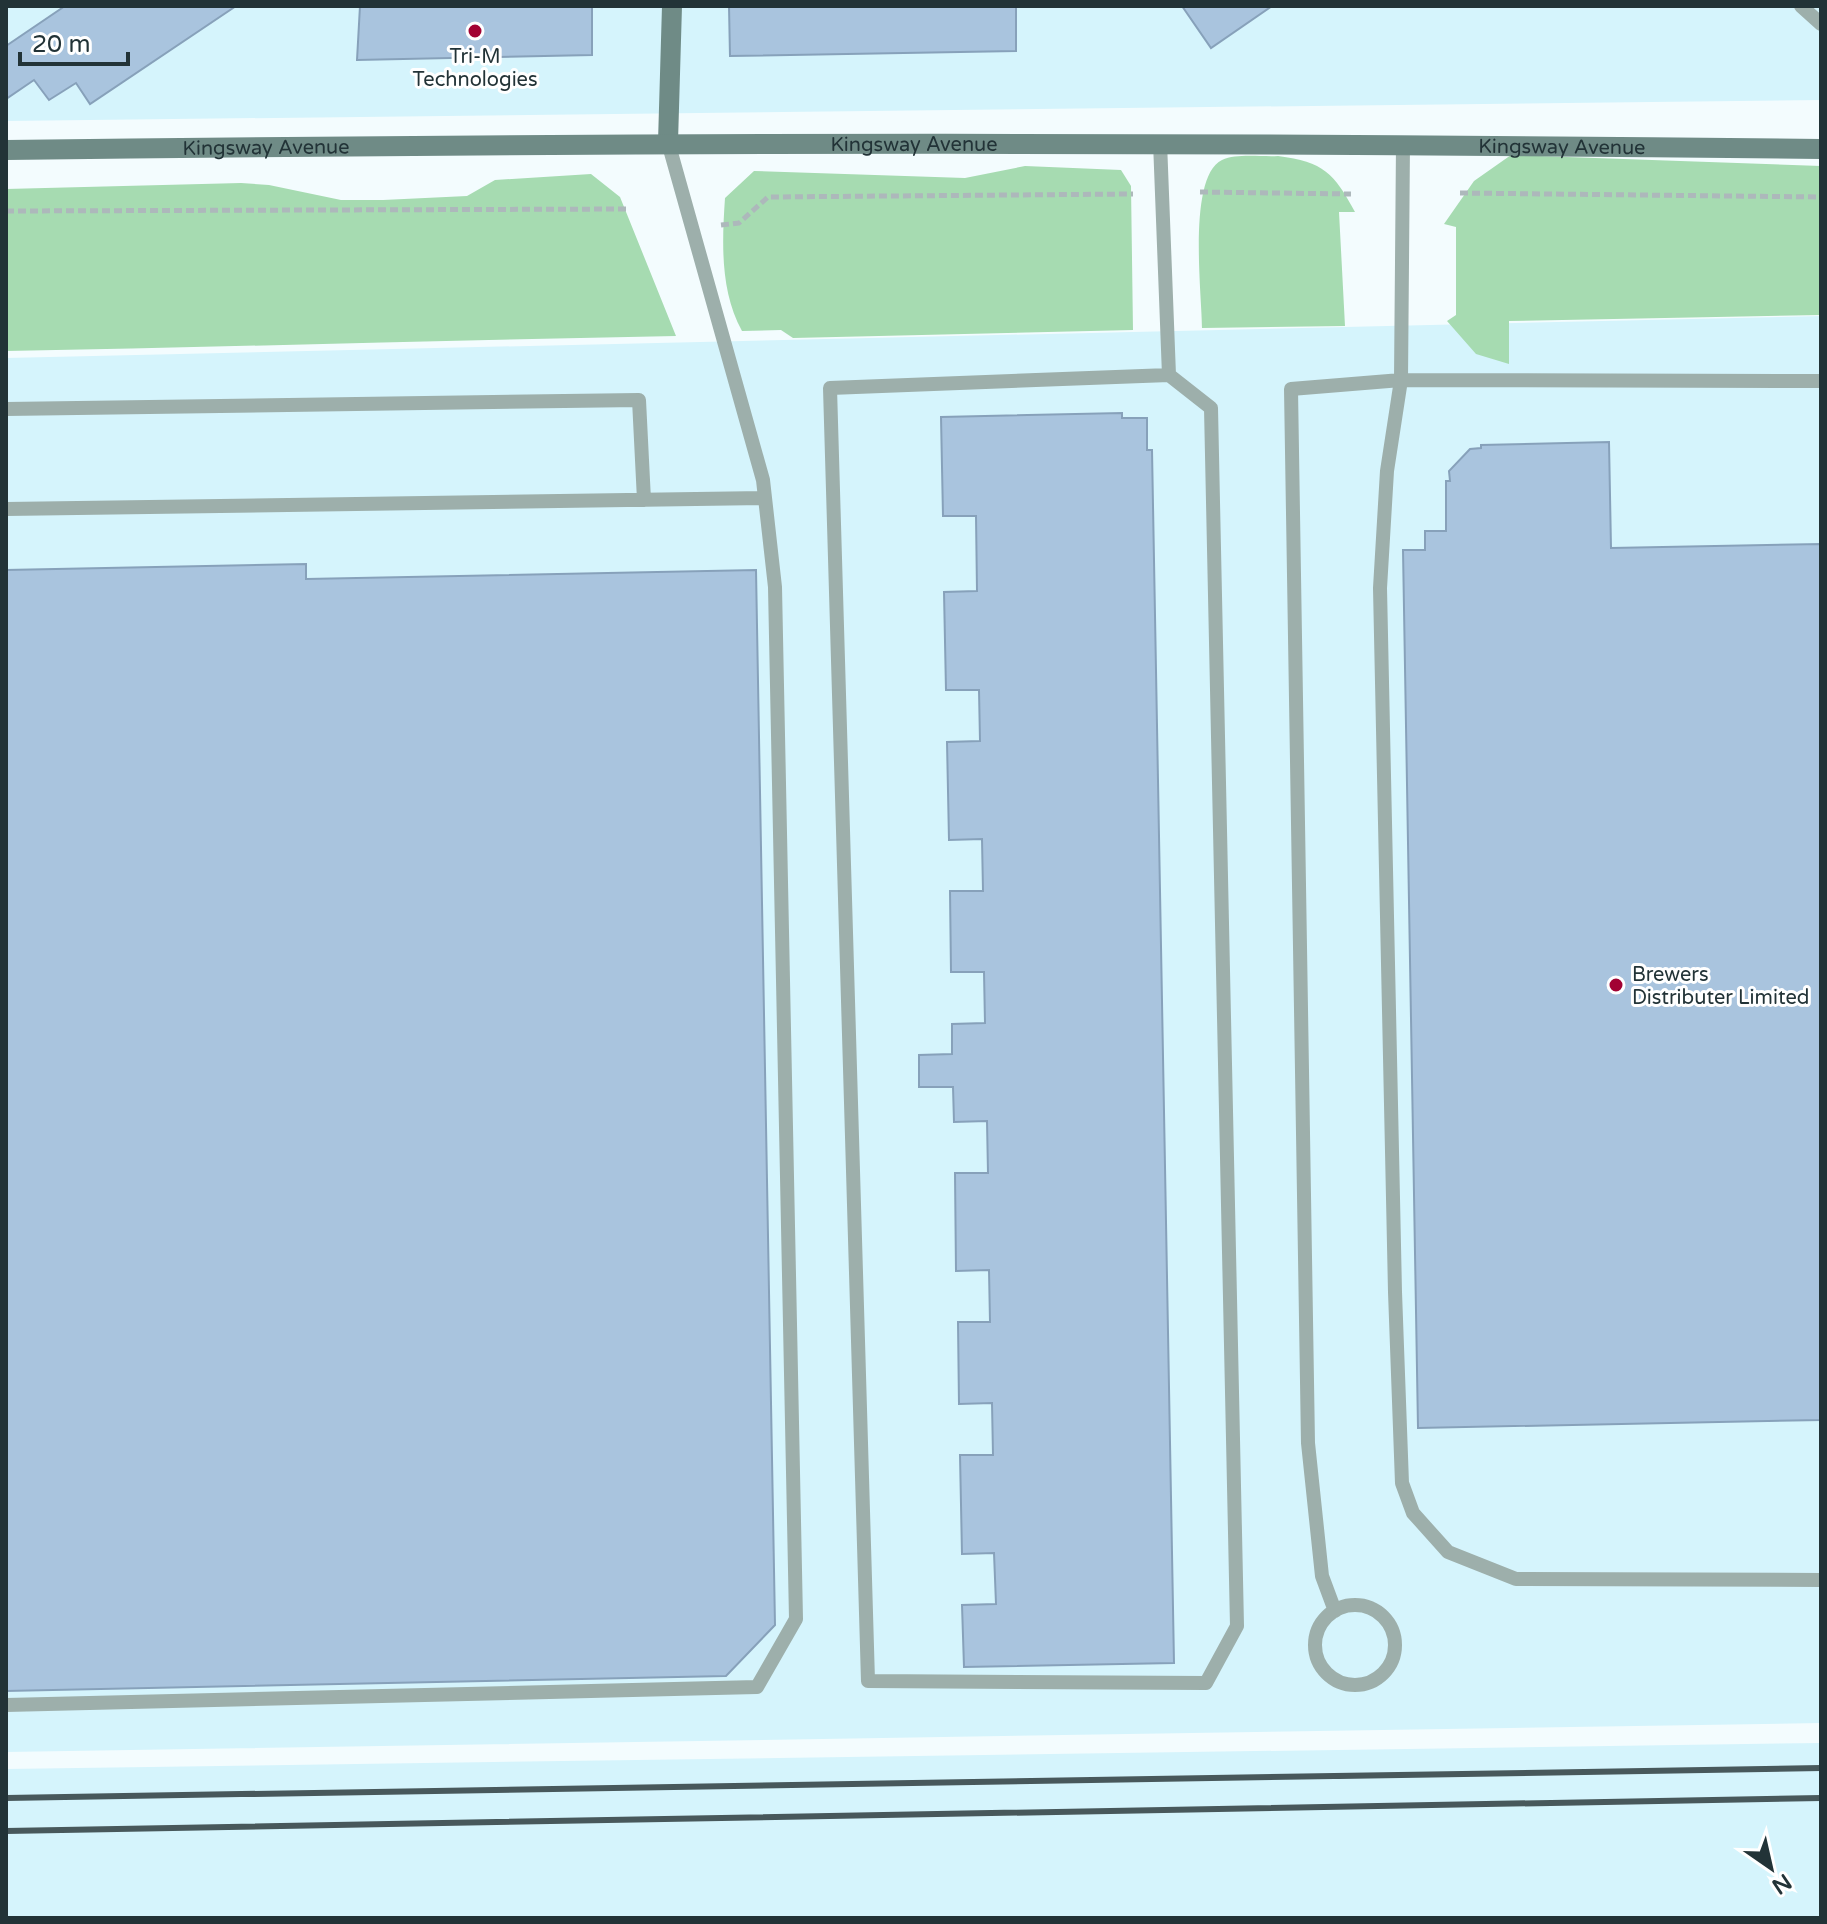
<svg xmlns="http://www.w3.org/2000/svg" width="1827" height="1924" viewBox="0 0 1827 1924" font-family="'Varela Round',sans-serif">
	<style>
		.built { fill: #d5f4fc }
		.green { fill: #a6dbb1 }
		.building { fill: #a9c4de; stroke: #87a1ba; stroke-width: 2 }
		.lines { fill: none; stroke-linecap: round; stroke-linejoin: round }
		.path { stroke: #adb8bb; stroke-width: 5; stroke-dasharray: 8 4; stroke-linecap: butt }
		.lane { stroke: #9dafab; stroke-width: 14 }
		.secondary { stroke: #6f8b86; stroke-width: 20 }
		.rail { stroke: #48585b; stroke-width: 6 }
		.poi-dot { fill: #a20233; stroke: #fff; stroke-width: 3 }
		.labels { text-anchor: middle; stroke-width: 6; stroke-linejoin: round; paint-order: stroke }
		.poi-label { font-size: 20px; fill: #223337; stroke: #fff }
		.street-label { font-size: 20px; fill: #223337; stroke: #fff }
	</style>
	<rect width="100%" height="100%" fill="#f3fcfe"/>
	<path class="built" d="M 6,6 L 1821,6 L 1821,100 L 6,121 Z
		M 1821,316 L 1821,1723 L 6,1752 L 6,358 Z
		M 1821,1743 L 1821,1918 L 6,1918 L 6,1769 Z"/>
	<path class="green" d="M 1511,155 L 1821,166 L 1821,315 L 1509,321 L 1509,364 L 1476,354 L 1447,321 L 1456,315 L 1456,227 L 1444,224 L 1474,181 Z
		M 1278,156 C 1324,162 1334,173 1355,212 L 1339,212 L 1345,326 L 1202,328 C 1202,294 1187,177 1222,160 C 1237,153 1261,157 1278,156 Z
		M 1025,166 L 1121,170 L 1131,186 L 1133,330 L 793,338 L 781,330 L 742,331 C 720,291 722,243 725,198 L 754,171 L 965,178 Z
		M 591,174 L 620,197 L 676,336 C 453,340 229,347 6,351 L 6,189 L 241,183 L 269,185 L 341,200 L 383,200 L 467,196 L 495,180 Z"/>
	<path class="building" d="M 65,6 L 236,6 L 90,104 L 76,83 L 49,100 L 34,80 L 6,99 L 6,46 Z
		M 592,6 L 592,55 L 357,60 L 360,6 Z
		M 729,6 L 1016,6 L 1016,51 L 730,56 Z
		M 1182,6 L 1272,6 L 1211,48 Z
		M 1122,413 L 1122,418 L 1147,418 L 1147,450 L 1152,450 L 1174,1663 L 964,1667 L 962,1605 L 996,1604 L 994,1553 L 962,1554 L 960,1455 L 993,1455 L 992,1403 L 959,1404 L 958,1322 L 990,1322 L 989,1270 L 956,1271 L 955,1173 L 988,1173 L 987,1121 L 954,1122 L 953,1087 L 919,1087 L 919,1055 L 952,1054 L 952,1024 L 985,1023 L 984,972 L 951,972 L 950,891 L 983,891 L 982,839 L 949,840 L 947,742 L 980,741 L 979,690 L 946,690 L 944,592 L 977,591 L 976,516 L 943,516 L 941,417 Z
		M 1609,442 L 1611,548 L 1821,544 L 1821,1420 L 1418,1428 L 1403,550 L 1425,550 L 1425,531 L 1446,531 L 1446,481 L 1450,481 L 1449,471 L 1470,449 L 1481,448 L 1481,445 Z
		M 306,564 L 306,579 L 756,570 L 775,1625 L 726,1676 L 6,1691 L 6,570 Z"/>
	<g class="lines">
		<path class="path" d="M 1200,192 L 1351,194
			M 1460,193 L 1821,197
			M 6,211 L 630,209
			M 721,225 L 739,223 L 768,197 L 1133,194"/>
		<path class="lane" d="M 1801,6 L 1821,24
			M 1160,142 L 1169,375 L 830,388 L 868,1681 L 1206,1683 L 1237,1626 L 1211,408 L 1169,375
			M 1821,381 L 1401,380 L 1387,471 L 1380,588 L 1395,1292 L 1402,1483 L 1413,1513 L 1448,1552 L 1516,1579 L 1821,1580
			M 6,409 L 639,400 L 644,500
			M 6,509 L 765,498
			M1315 1645a40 40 0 1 1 80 0a40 40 0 1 1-80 0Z
			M 1335,1611 L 1322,1576 L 1308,1443 L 1291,389 L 1401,380 L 1403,144
			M 6,1705 L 757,1687 L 796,1619 L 775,587 L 763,480 L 668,142"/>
		<g class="secondary">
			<path d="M 668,142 L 672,6"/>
			<path id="s1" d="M 6,150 C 611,142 1216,142 1821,149"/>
		</g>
		<path class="rail" d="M 6,1798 L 1821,1768
			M 6,1831 L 1821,1798"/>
	</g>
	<g class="poi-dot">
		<circle cx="475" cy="31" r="8"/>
		<circle cx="1616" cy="985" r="8"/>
	</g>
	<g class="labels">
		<g class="poi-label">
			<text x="475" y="63">Tri-M<tspan x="475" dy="23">Technologies</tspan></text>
			<text x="1632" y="981" text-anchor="start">Brewers<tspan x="1632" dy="23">Distributer Limited</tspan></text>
		</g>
		<g class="street-label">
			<text dy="7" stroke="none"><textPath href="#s1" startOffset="908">Kingsway Avenue</textPath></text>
			<text dy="7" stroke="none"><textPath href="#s1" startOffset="1556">Kingsway Avenue</textPath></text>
			<text dy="7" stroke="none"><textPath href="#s1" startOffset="260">Kingsway Avenue</textPath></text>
		</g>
	</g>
	<rect width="1827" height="1924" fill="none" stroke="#223337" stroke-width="16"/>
	<g transform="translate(1771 1868) rotate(146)" stroke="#ffffff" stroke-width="6" paint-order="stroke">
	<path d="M0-6L14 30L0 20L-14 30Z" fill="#223337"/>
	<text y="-12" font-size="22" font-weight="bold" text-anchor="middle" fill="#223337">N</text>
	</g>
	<path d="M20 52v12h108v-12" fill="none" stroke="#223337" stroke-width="4"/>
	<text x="32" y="52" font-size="24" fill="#223337" stroke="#ffffff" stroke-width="6" paint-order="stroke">20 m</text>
</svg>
